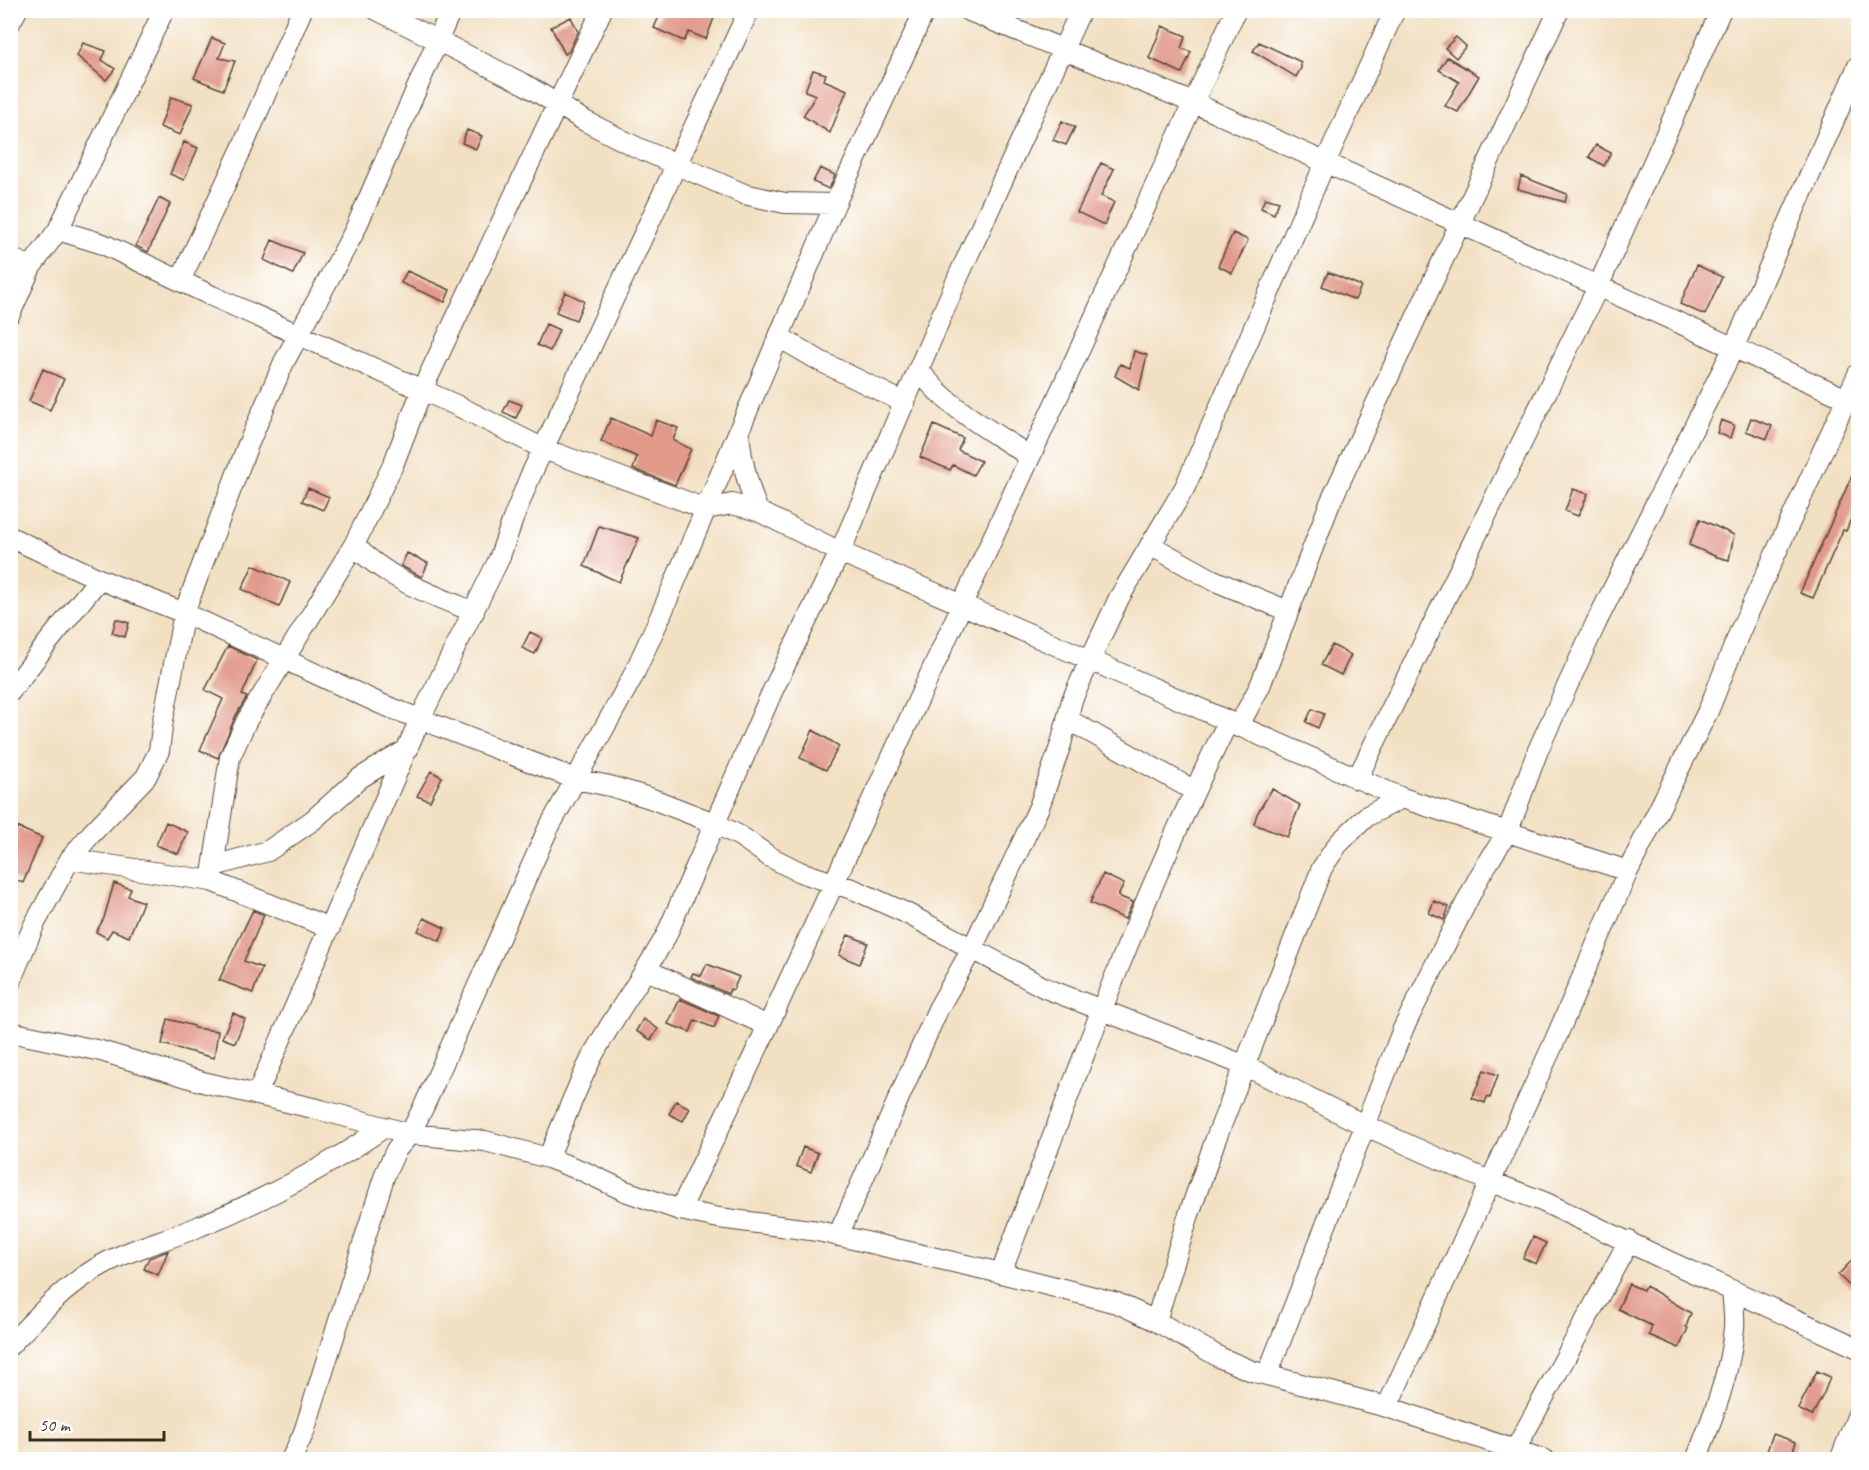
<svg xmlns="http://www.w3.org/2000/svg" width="1869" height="1470" viewBox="0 0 1869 1470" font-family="Caveat,sans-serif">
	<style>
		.building { fill: #e1998a }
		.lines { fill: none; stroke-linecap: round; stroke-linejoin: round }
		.minor-casing { stroke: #564537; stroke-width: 22 }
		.minor { stroke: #fff; stroke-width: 20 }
	</style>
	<rect width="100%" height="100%" fill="#fff"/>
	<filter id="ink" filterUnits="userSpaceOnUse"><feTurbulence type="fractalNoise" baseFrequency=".0167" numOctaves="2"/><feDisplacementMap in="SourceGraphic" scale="12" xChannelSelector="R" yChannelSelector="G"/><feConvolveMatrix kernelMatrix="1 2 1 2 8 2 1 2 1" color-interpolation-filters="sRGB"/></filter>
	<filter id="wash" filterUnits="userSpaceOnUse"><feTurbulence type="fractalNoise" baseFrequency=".008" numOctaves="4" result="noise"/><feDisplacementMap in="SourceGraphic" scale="24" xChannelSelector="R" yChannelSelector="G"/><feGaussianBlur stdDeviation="1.35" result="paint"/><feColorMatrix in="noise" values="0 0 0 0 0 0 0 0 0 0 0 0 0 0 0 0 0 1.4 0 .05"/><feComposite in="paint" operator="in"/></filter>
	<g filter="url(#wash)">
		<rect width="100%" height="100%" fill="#f2e0c3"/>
		<g id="blocks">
			<path class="building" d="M 662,10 L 717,10 L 706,39 L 689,32 L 684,41 L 654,28 Z
				M 571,17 L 578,32 L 569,51 L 565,54 L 551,27 Z
				M 1162,26 L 1186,36 L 1181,48 L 1191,52 L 1182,73 L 1149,58 Z
				M 1456,37 L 1466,46 L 1456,58 L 1445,48 Z
				M 212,38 L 225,43 L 219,58 L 235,61 L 223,90 L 194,78 Z
				M 1259,42 L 1301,62 L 1301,68 L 1296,77 L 1253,51 Z
				M 83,43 L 106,51 L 102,60 L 115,69 L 106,80 L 77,56 Z
				M 1447,57 L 1479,76 L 1458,112 L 1445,106 L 1459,82 L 1439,70 Z
				M 813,70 L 826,74 L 824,80 L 847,90 L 830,133 L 803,116 L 816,95 L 805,91 Z
				M 171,97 L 193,104 L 180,135 L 160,127 Z
				M 1062,121 L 1075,127 L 1066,145 L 1053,140 Z
				M 467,130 L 482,136 L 476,149 L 462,143 Z
				M 184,142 L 198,148 L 184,180 L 170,174 Z
				M 1596,145 L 1611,153 L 1604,166 L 1589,157 Z
				M 1101,163 L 1114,169 L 1101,196 L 1114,202 L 1104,225 L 1077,212 Z
				M 820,168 L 835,175 L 829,189 L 813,182 Z
				M 1521,176 L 1567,194 L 1565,202 L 1518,189 Z
				M 159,198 L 170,204 L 148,252 L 136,246 Z
				M 1265,198 L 1279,202 L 1274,214 L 1261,208 Z
				M 1233,233 L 1248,240 L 1232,273 L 1218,266 Z
				M 272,240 L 303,253 L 293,274 L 264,260 Z
				M 1697,265 L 1722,277 L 1705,315 L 1680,304 Z
				M 407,271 L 450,290 L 445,302 L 401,283 Z
				M 1328,272 L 1361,286 L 1355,300 L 1322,286 Z
				M 565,292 L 584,301 L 576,320 L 556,312 Z
				M 546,324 L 559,330 L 550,351 L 537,345 Z
				M 1134,351 L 1147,355 L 1139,390 L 1115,376 L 1120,364 L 1130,368 Z
				M 43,369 L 64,379 L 50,410 L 29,401 Z
				M 509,400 L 522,405 L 516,418 L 503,412 Z
				M 611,418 L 651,436 L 656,420 L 678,428 L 673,440 L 691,449 L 675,485 L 633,469 L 637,457 L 601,441 Z
				M 1751,418 L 1772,426 L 1767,439 L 1746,431 Z
				M 1721,420 L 1734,425 L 1730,438 L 1717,433 Z
				M 934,425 L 963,438 L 958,450 L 981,461 L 973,475 L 953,465 L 950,470 L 920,457 Z
				M 1858,462 L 1858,501 L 1846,531 L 1843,530 L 1813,598 L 1800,593 Z
				M 308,488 L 329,497 L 323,510 L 302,501 Z
				M 1573,489 L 1588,494 L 1578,516 L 1565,511 Z
				M 1700,519 L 1734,535 L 1729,560 L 1717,557 L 1689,545 Z
				M 599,526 L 639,538 L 619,582 L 584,566 Z
				M 407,553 L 428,563 L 422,577 L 401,566 Z
				M 253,565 L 290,582 L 279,607 L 242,589 Z
				M 116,619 L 129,623 L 125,637 L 112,633 Z
				M 530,632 L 542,638 L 535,654 L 522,648 Z
				M 1332,645 L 1351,655 L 1341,675 L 1321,665 Z
				M 228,646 L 257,660 L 242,695 L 247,697 L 236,715 L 218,758 L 200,750 L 223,699 L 205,690 Z
				M 1312,709 L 1324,714 L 1318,728 L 1306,722 Z
				M 813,730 L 839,746 L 826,770 L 800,758 Z
				M 431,771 L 442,777 L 430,801 L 417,796 Z
				M 1272,789 L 1300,805 L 1287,837 L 1254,824 L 1257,814 Z
				M 166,822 L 188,832 L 178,854 L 156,845 Z
				M 17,827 L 42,838 L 23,883 L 10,877 L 10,843 Z
				M 1103,874 L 1124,884 L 1118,896 L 1133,902 L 1125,919 L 1090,903 Z
				M 114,883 L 131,889 L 128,896 L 143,902 L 129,937 L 112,930 L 107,938 L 96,932 L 104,918 Z
				M 1434,901 L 1449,907 L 1444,920 L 1429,913 Z
				M 253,910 L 264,915 L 244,961 L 262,968 L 253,993 L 219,980 Z
				M 424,918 L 445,928 L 440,941 L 418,931 Z
				M 848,935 L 868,943 L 859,964 L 839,955 Z
				M 707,964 L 739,977 L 733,990 L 730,989 L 728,994 L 691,977 L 693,973 L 701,976 Z
				M 680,999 L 719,1016 L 714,1028 L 695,1020 L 690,1032 L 668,1024 Z
				M 233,1013 L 245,1019 L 235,1043 L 222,1038 Z
				M 168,1019 L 194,1026 L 194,1028 L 218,1031 L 214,1058 L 162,1044 Z
				M 643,1019 L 658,1029 L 651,1040 L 636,1031 Z
				M 1484,1070 L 1498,1075 L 1490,1098 L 1487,1097 L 1485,1103 L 1472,1098 Z
				M 676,1101 L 690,1108 L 683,1121 L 669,1114 Z
				M 803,1147 L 818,1153 L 811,1172 L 796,1166 Z
				M 1533,1237 L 1546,1243 L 1536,1264 L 1523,1258 Z
				M 168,1251 L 158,1275 L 144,1269 L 149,1258 Z
				M 1858,1254 L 1858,1282 L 1852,1288 L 1838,1275 Z
				M 1629,1284 L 1643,1290 L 1646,1286 L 1691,1313 L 1686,1327 L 1688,1328 L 1679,1348 L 1649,1335 L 1652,1326 L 1618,1309 Z
				M 1817,1371 L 1830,1377 L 1824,1393 L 1812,1416 L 1798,1409 Z
				M 1773,1434 L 1796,1442 L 1790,1460 L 1764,1460 Z"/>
		</g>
	</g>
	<g filter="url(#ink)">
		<use href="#blocks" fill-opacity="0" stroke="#564537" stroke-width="1.5"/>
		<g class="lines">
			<g class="minor-casing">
				<path id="minor" d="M 377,10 L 524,84 L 585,121 L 636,147 L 744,194 L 785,203 L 835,204
					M 967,10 L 1194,103 L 1858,404
					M 10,23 L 17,10
					M 58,230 L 103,244 L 212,296 L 458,406 L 544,449 L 706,509 L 732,504 L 758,511 L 840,552 L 1090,660 L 1402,798 L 1628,871
					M 10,258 L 31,267
					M 180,281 L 243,146 L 302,10
					M 10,314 L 31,267 L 58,230 L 164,10
					M 779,337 L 820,361 L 905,403
					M 919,370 C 947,408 990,430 1029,456
					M 739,435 C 742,463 747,485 758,511
					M 10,537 L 99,579 L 184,613 L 381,704 L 575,779 L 610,786 L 650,798 L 714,823 L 740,836 L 770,857 L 800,872 L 855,890 L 906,913 L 1045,988 L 1246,1066 L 1366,1126 L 1491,1182 L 1544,1202 L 1668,1261 L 1858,1348
					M 354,545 C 387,579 430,594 474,612
					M 1150,545 L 1213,580 L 1288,611
					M 10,692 L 49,641 L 99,579
					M 1067,719 L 1193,790
					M 1238,727 L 1260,686 L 1330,503 L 1559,10
					M 1357,779 L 1598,287 L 1721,10
					M 70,859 L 211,881 L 330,928
					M 214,866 L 268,851 L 313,820 L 360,778 L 408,749
					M 211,881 L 230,757 L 247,720 L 354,545 L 393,465 L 422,390 L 602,10
					M 647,970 L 768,1026
					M 10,982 L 34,925 L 70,859 L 91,834 L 146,777 L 159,751 L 163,720 L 184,613 L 247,447 L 284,362 L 354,232 L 451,10
					M 10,1032 L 101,1051 L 203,1082 L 321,1110 L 410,1134 L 485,1141 L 548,1158 L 585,1172 L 625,1191 L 680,1210 L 719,1218 L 818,1231 L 1001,1273 L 1117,1303 L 1156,1321 L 1221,1358 L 1252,1371 L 1387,1407 L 1545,1460
					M 257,1094 L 420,719 L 499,559 L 513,519 L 529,479 L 749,10
					M 548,1158 C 563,1124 576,1088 593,1055 C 615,1014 643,977 666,936 L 772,692 L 840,552 L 959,275 L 1081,10
					M 680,1210 L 768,1026 L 1236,10
					M 838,1236 L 938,1009 L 972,949 L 1039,807 L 1061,744 L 1072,700 L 1090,660 L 1119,598 L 1185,487 L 1325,163 L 1395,10
					M 1001,1273 C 1072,1087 1139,900 1228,722
					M 1156,1321 L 1188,1217 L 1215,1141 L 1322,868 L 1338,844 L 1367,816 L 1402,798
					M 10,1345 C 36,1318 62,1289 95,1269 C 127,1249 166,1241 200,1226 C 265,1200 328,1166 385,1127
					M 1267,1375 L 1403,1029 L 1479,877 L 1508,831 L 1538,750 L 1596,623 L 1733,349 L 1858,66
					M 1387,1407 L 1552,1047 L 1628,871 L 1709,709 L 1740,631 L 1858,374
					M 1515,1450 L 1629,1241
					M 291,1460 L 304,1432 L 385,1174 L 396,1150 L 410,1134 L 424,1106 L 548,829 L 632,678 L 660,617 L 835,204 L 925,10
					M 1696,1460 C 1713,1417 1730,1374 1734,1328 C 1735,1316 1733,1303 1732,1290
					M 1840,1460 L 1858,1414"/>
			</g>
			<use href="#minor" class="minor"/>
		</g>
	</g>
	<rect width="1869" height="1470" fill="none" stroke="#fff" stroke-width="36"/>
	<path d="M30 1431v9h134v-9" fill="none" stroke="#3b2a1e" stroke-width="3"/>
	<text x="39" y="1431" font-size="18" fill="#3b2a1e" stroke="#ffffff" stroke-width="4.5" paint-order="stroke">50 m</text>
</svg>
